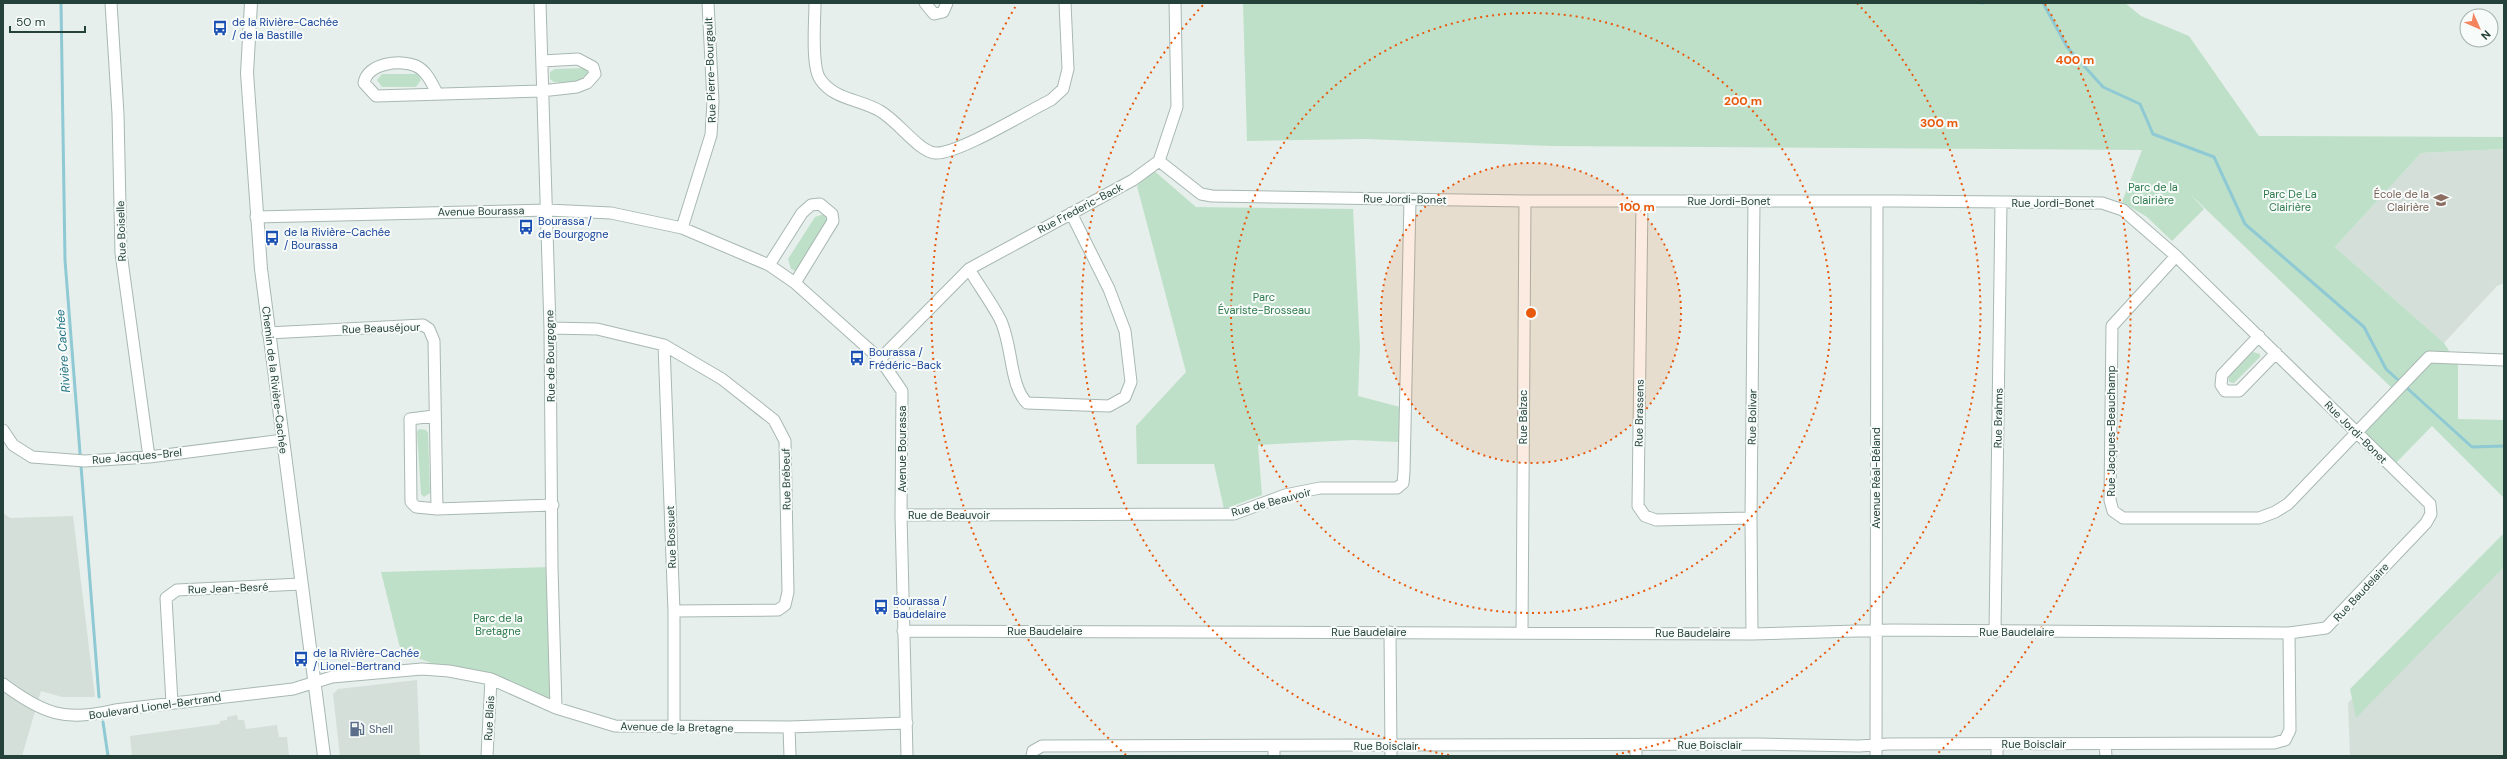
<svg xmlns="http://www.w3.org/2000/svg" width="2507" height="759" viewBox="0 0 2507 759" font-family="'DM Sans',sans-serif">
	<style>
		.built { fill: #d4dfda }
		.green { fill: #bfe0c8 }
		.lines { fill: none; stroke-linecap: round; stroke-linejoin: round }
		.stream { stroke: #8ec9d4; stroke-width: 3 }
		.minor-casing { stroke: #a8b8b2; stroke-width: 13 }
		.tertiary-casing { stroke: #a8b8b2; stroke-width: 14 }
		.minor { stroke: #fff; stroke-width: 11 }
		.tertiary { stroke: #fff; stroke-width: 12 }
		.ring { fill: none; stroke: #e8590c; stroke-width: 2; stroke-dasharray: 2 4 }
		.labels { text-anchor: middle; stroke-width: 4; stroke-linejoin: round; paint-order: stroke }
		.transit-label { font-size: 11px; fill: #164399; stroke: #f7fbf9; text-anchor: start }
		.street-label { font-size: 11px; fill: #24423a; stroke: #f7fbf9 }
		.park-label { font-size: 11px; fill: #2d7a4b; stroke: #f7fbf9 }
		.education-label { font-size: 11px; fill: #785e54; stroke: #f7fbf9; text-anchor: end }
		.service-label { font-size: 11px; fill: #4e5e75; stroke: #f7fbf9; text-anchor: start }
		.water-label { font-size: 12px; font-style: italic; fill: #1c6f80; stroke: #f7fbf9 }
		.centre { fill: #e8590c; stroke: #f7fbf9; stroke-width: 2 }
		.ring-label { font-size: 12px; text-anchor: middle; font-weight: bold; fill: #e8590c; stroke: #f7fbf9; stroke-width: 4; stroke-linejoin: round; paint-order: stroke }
	</style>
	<rect width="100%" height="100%" fill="#e6efeb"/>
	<path class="built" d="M 2504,149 L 2504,283 L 2497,286 L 2444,343 L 2335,247 L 2421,153 Z
		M 3,513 L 10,518 L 73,516 L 95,697 L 62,697 L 41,691 L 22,756 L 3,756 Z
		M 2504,534 L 2504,756 L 2350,756 L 2348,703 Z
		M 417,680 L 420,756 L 340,756 L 333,694 L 338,689 Z
		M 237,715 L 238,720 L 244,720 L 246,729 L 277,725 L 279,737 L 287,737 L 289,756 L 132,756 L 130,736 L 220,724 L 220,721 L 227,720 L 227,717 Z"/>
	<path class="green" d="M 1243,3 L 2125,3 L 2141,16 L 2189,36 L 2259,136 L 2504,137 L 2504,149 L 2421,153 L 2335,247 L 2444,343 L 2458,365 L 2458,419 L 2504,420 L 2504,498 L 2432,426 L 2392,467 L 2357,433 L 2396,392 L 2190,194 L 2204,209 L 2172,241 L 2147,217 L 2122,202 L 2142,150 L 1552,146 L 1365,139 L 1247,141 Z
		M 584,68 L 589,73 L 583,83 L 554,82 L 550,79 L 550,72 L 555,69 Z
		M 382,74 L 418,74 L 421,80 L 416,87 L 382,87 L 377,80 Z
		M 1152,169 L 1196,207 L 1353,209 L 1360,347 L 1358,396 L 1400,407 L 1399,442 L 1353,440 L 1258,445 L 1262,495 L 1224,509 L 1214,464 L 1137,464 L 1136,426 L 1186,372 L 1137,186 Z
		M 824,214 L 829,218 L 802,269 L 796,271 L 791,269 L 788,259 L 815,217 Z
		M 2253,352 L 2260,354 L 2260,357 L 2234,383 L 2229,382 L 2229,376 Z
		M 419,429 L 426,430 L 428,433 L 430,493 L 424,497 L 421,494 L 417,432 Z
		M 2504,533 L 2504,567 L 2356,718 L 2350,689 Z
		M 552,567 L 556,708 L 401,652 L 381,572 Z"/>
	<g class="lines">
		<path class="stream" d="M 61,3 L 65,260 L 99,697
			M 1981,3 L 1983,3
			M 2043,3 L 2067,47 L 2103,87 L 2140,104 L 2153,134 L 2214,157 L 2245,224 L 2364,327 L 2386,369 L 2472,447 L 2504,446
			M 103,722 L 108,756"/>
		<g class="minor-casing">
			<path id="minor" d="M 111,3 L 118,114 L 121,253 L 149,457
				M 540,3 L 550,328 L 552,567 L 556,708
				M 815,3 C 815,20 811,66 820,79 C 834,100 860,99 880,111 C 898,121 918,151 935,153 C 957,155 1028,111 1051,100 L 1063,89 L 1068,69 L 1065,3
				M 925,3 L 934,14 L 943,12 L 947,3
				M 437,93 C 432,84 427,71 416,66 C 401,59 367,63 364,83 L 376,96 L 541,91 L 577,87 L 587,83 L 595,74 L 593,67 L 578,59 L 542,61
				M 1642,202 L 1638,506 L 1645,516 L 1656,520 L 1751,518
				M 256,217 L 547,210 L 611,213 L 682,228 L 769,265 L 795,283 L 880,359 L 902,391 L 901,515 L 907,756
				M 682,228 L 711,135 L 713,102 L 708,3
				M 2176,256 L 2112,326 L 2110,500 L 2113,511 L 2123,518 L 2259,518 L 2275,512 L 2288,504 L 2429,357 L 2504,360
				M 769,265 L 802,213 L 811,205 L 820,204 L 832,214 L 833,221 L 795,283
				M 969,269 C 979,286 991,302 1000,319 C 1013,345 1009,385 1027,403 L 1109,406 L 1125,397 L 1131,382 L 1125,331 L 1109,289 L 1071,213
				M 550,328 L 597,329 L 664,345 L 722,379 L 774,420 L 785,441 L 788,592 L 785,605 L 778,610 L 674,611
				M 268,333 L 423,325 L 429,329 L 434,341 L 437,509
				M 2259,336 L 2222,375 L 2221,385 L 2225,391 L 2239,391 L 2276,353
				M 664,345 L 674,611 L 674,728
				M 880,359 L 969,269 L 1133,180 L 1159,161 L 1177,107 L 1175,3
				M 434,416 L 410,419 L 411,502 L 416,507 L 437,509 L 553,505
				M 3,430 L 13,445 L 32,457 L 85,461 L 149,457 L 283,440
				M 901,515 L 1234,514 L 1285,495 L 1320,488 L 1397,488 L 1403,483 L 1404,472 L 1410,200
				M 903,631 L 1752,634 L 1892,630 L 2289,633 L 2326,628 L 2426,523 L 2431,514 L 2430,504 L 2176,256 L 2123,210 L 2102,203 L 1898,201 L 1525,201 L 1212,196 L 1201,194 L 1159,161
				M 1390,632 L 1391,756
				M 1522,632 L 1525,201
				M 1995,632 L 2001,203
				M 1752,634 L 1751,518 L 1754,201
				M 3,684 C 43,714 65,722 115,710 L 293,689 L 332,677 L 422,669 L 449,671 L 491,679 L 556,708 L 615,726 L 789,727 L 907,723
				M 172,703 L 166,598 L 177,590 L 301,584
				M 789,727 L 790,756
				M 1997,744 L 1997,756
				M 2105,744 L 2106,756
				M 487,756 L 491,679
				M 1032,756 L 1033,751 L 1042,746 L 1757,744 L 1859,746 L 1888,744 L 2274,743 L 2285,740 L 2290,730 L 2289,633
				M 1274,756 L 1274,746
				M 1636,756 L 1636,745
				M 1876,756 L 1877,201"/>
		</g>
		<g class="tertiary-casing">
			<path id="tertiary" d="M 251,3 L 247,73 L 261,269 L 324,756"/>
		</g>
		<use href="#minor" class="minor"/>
		<use href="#tertiary" class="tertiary"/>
	</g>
	<circle cx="1531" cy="313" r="150" fill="#e8590c" fill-opacity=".12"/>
	<g class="ring">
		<circle cx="1531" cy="313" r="150"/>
		<circle cx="1531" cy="313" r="300"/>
		<path d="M1449 755A450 450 0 0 1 1205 3M1857 3A450 450 0 0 1 1613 755"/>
		<path d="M1126 755A600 600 0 0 1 1017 4M2045 4A600 600 0 0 1 1936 755"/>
	</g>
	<defs>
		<g id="bus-bare" transform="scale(1.2)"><path d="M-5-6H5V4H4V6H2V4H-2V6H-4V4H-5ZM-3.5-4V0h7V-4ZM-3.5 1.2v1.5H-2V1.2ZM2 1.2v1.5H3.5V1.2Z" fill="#1a4fb4" stroke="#f7fbf9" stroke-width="2.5" paint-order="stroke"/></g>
		<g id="school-bare" transform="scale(1.2)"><path d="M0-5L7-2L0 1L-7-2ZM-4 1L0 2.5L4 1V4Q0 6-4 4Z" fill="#8d6e63" stroke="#f7fbf9" stroke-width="2.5" paint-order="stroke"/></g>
		<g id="fuel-bare" transform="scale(1.2)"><path d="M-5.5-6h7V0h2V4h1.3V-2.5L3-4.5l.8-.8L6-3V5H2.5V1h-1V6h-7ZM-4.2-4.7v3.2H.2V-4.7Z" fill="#5c6f8a" stroke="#f7fbf9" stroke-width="2.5" paint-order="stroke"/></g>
	</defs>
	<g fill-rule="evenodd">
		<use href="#bus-bare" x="220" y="28"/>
		<use href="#school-bare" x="2441" y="200"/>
		<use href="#bus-bare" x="526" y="227"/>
		<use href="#bus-bare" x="272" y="238"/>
		<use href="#bus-bare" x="857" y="358"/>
		<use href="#bus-bare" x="881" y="607"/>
		<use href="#bus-bare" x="301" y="659"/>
		<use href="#fuel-bare" x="357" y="729"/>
	</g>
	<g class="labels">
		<g class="transit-label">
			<text x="232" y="26">de la Rivière-Cachée<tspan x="232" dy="13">/ de la Bastille</tspan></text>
			<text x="538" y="225">Bourassa /<tspan x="538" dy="13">de Bourgogne</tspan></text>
			<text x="284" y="236">de la Rivière-Cachée<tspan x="284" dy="13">/ Bourassa</tspan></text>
			<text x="869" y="356">Bourassa /<tspan x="869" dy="13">Frédéric-Back</tspan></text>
			<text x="893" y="605">Bourassa /<tspan x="893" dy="13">Baudelaire</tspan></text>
			<text x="313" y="657">de la Rivière-Cachée<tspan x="313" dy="13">/ Lionel-Bertrand</tspan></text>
		</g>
		<g class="street-label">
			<text transform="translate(710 70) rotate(-92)" y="4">Rue Pierre-Bourgault</text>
			<text transform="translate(1405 199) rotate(1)" y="4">Rue Jordi-Bonet</text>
			<text x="1729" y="205">Rue Jordi-Bonet</text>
			<text x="2053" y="207">Rue Jordi-Bonet</text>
			<text transform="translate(1080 208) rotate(-28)" y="4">Rue Frederic-Back</text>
			<text transform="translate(481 211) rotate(-1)" y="4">Avenue Bourassa</text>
			<text transform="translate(121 231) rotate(-92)" y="4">Rue Boiselle</text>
			<text transform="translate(381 328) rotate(-2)" y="4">Rue Beauséjour</text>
			<text transform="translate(550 356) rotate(-91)" y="4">Rue de Bourgogne</text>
			<text transform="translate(275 380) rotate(83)" y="4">Chemin de la Rivière-Cachée</text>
			<text transform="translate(1639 413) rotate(-89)" y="4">Rue Brassens</text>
			<text transform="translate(1523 417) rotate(-90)" y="4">Rue Balzac</text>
			<text transform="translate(1752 417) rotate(-89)" y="4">Rue Bolivar</text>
			<text transform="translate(1998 418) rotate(-89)" y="4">Rue Brahms</text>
			<text transform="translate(2111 431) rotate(-90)" y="4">Rue Jacques-Beauchamp</text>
			<text transform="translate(2356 432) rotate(45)" y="4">Rue Jordi-Bonet</text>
			<text transform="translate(902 449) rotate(-90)" y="4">Avenue Bourassa</text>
			<text transform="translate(137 456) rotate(-5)" y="4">Rue Jacques-Brel</text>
			<text transform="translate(1876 478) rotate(-90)" y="4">Avenue Réal-Béland</text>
			<text transform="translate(786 479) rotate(-91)" y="4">Rue Brébeuf</text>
			<text transform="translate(1271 502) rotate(-15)" y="4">Rue de Beauvoir</text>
			<text x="949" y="519">Rue de Beauvoir</text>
			<text transform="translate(671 537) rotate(-92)" y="4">Rue Bossuet</text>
			<text transform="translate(228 588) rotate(-2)" y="4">Rue Jean-Besré</text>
			<text transform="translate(2361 592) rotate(-47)" y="4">Rue Baudelaire</text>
			<text x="1045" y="635">Rue Baudelaire</text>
			<text x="1369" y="636">Rue Baudelaire</text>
			<text x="2017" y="636">Rue Baudelaire</text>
			<text x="1693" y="637">Rue Baudelaire</text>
			<text transform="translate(155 706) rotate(-8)" y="4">Boulevard Lionel-Bertrand</text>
			<text transform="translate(489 718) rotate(-87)" y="4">Rue Blais</text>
			<text transform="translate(677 727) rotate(1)" y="4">Avenue de la Bretagne</text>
			<text x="2034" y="748">Rue Boisclair</text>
			<text x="1710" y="749">Rue Boisclair</text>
			<text x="1386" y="750">Rue Boisclair</text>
		</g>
		<g class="park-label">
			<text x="2153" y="191">Parc de la<tspan x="2153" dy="13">Clairière</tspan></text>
			<text x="2290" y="198">Parc De La<tspan x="2290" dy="13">Clairière</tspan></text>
			<text x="1264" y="301">Parc<tspan x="1264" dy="13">Évariste-Brosseau</tspan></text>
			<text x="498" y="622">Parc de la<tspan x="498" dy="13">Bretagne</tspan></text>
		</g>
		<g class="education-label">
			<text x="2429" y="198">École de la<tspan x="2429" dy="13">Clairière</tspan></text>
		</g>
		<g class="service-label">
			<text x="369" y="733">Shell</text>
		</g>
		<g class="water-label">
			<text transform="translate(63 351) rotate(-94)" y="4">Rivière Cachée</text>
		</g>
	</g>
	<circle cx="1531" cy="313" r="6" class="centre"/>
	<g class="ring-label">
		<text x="2075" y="64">400 m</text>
		<text x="1743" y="105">200 m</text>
		<text x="1939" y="127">300 m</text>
		<text x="1637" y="211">100 m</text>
	</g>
	<rect width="2507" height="759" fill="none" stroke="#24423a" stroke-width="8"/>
	<g transform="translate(2479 28) rotate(135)"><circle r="19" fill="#f7fbf9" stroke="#a3b1ad"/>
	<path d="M0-3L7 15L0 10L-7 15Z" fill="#f4845f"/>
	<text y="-6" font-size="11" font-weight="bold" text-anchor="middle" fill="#24423a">N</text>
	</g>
	<path d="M10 26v6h75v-6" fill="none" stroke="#24423a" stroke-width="2"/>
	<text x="16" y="26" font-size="12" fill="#24423a" stroke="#f7fbf9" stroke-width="3" paint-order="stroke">50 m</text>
</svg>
